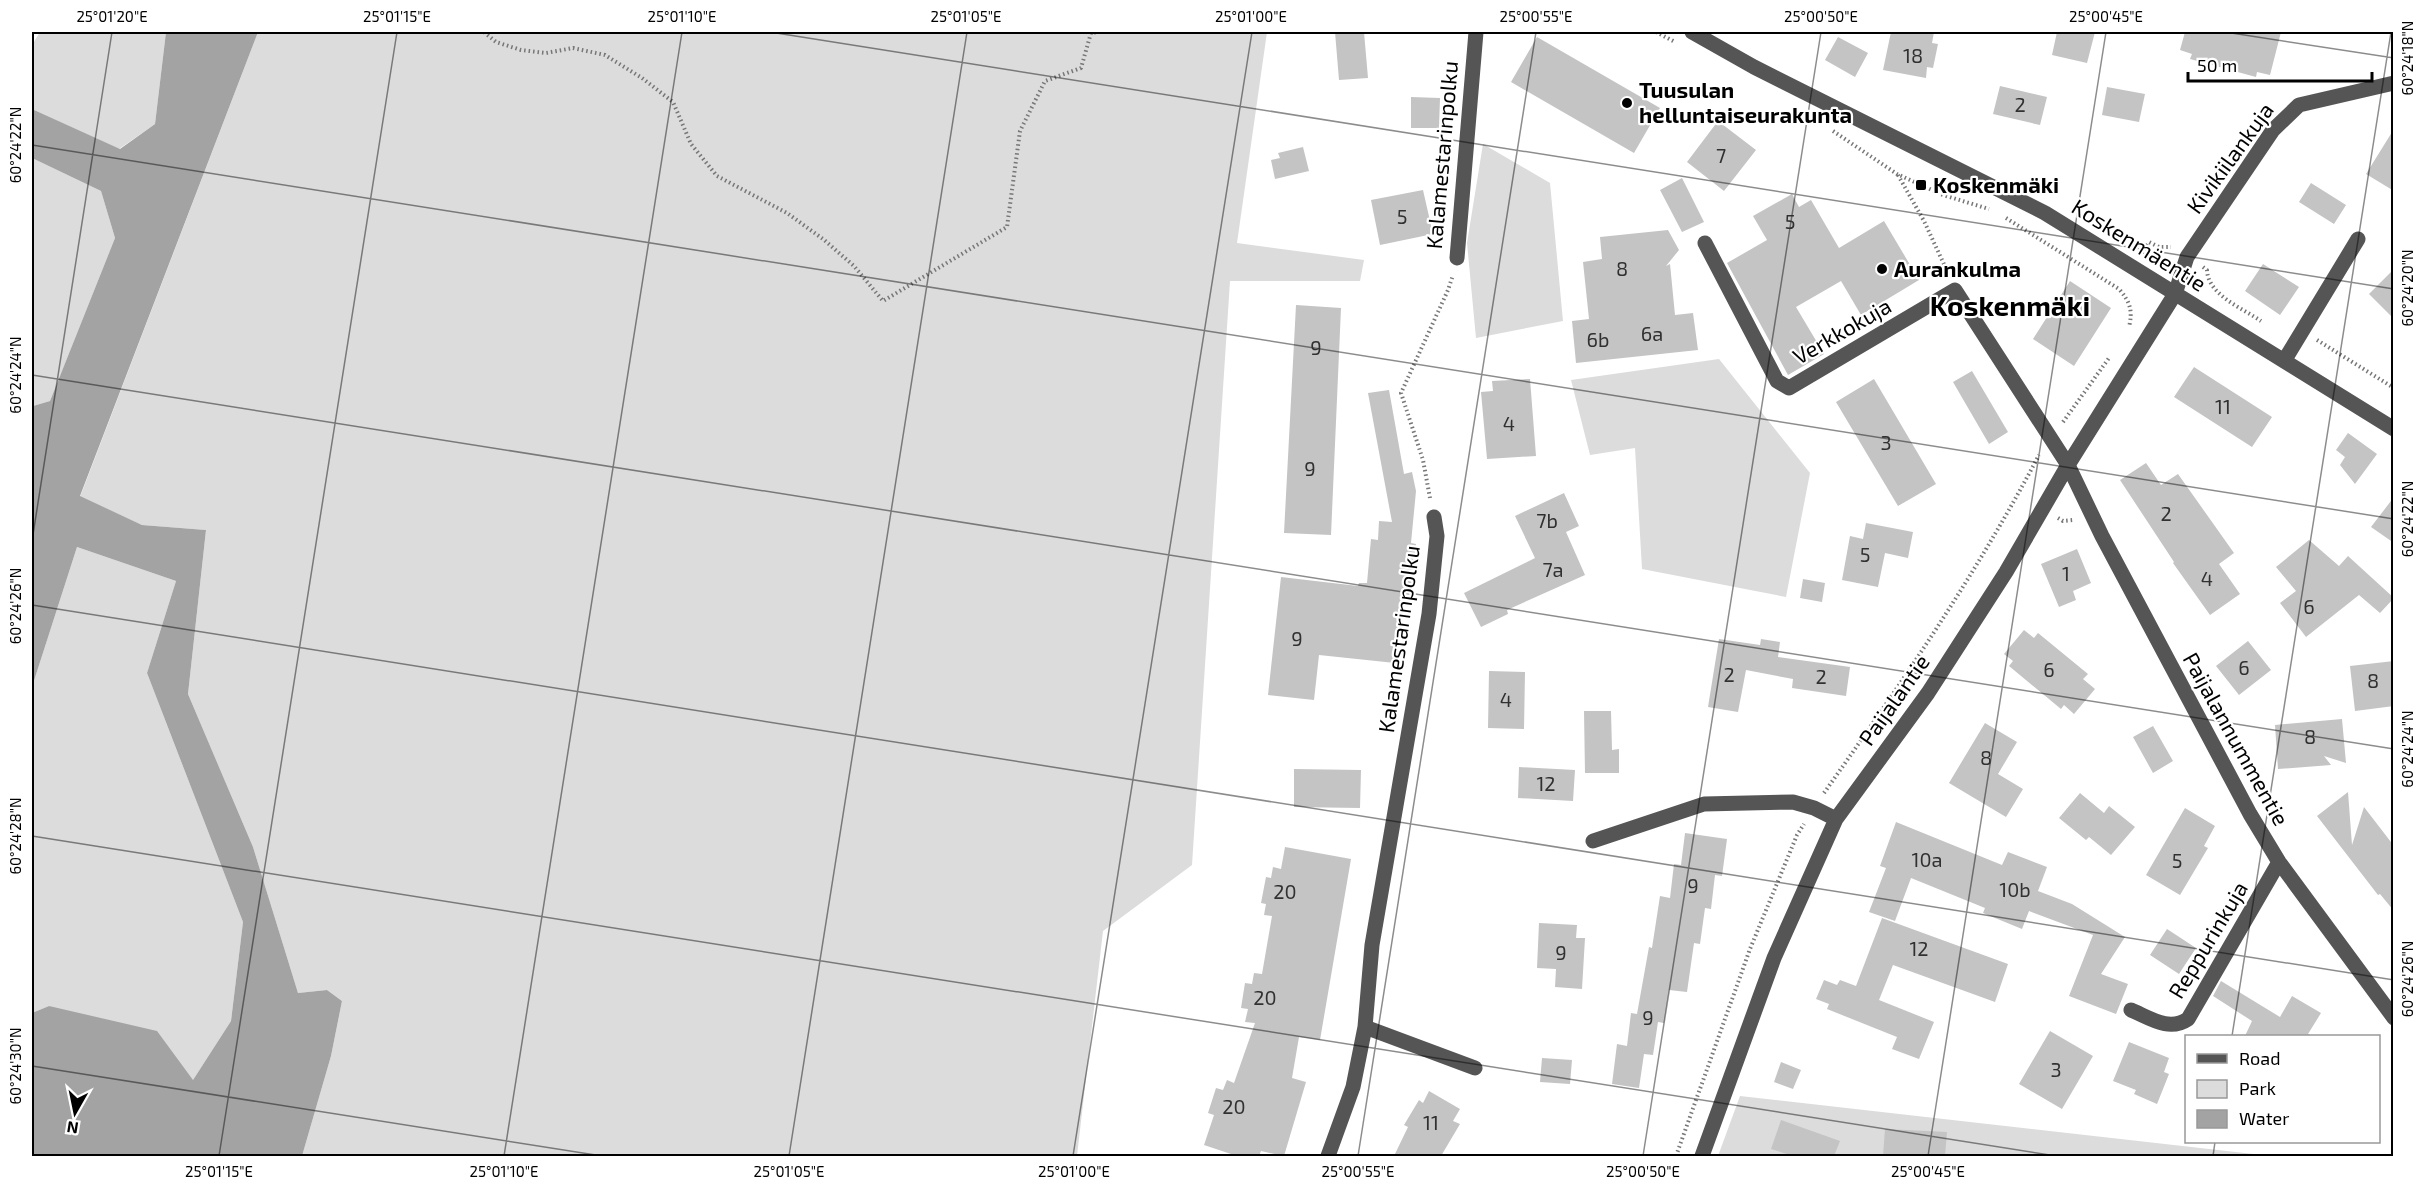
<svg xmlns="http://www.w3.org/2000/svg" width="2425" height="1188" viewBox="0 0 2425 1188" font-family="'Exo 2',sans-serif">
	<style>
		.green { fill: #dcdcdc }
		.water { fill: #a3a3a3 }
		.building { fill: #c4c4c4 }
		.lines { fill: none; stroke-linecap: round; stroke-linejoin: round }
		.path { stroke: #777; stroke-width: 4; stroke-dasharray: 1.5 3; stroke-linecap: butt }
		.minor { stroke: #555; stroke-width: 15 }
		.ticks { fill: none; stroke: #000; stroke-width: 1.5; stroke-opacity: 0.45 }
		.poi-dot { fill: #000; stroke: #fff; stroke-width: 2 }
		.labels { text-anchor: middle; stroke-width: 4.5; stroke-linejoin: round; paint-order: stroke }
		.number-label { font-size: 20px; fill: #313131 }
		.poi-label { font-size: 22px; font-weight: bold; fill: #000; stroke: #fff; text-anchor: start }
		.street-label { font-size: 22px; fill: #000; stroke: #fff }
		.district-label { font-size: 28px; font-weight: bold; fill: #000; stroke: #fff }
		.neatline { fill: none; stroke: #000; stroke-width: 2 }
		.ticks-label { font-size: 15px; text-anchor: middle; fill: #000 }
	</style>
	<rect width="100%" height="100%" fill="#fff"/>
	<path class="green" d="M 40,32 L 166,32 L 155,124 L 119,149 L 32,109 L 32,45 Z
		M 258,32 L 1267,32 L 1237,243 L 1364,260 L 1360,281 L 1230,281 L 1192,865 L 1103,931 L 1077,1156 L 302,1156 L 331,1056 L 342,1001 L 327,990 L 298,993 L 253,847 L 188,694 L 206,530 L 142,525 L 80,497 Z
		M 1483,144 L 1550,183 L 1563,321 L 1476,338 L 1467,243 Z
		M 32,158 L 101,191 L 115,238 L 50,401 L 33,406 Z
		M 1719,359 L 1810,473 L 1786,597 L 1642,569 L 1635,448 L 1590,455 L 1571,380 Z
		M 77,547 L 176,581 L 147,673 L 243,922 L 231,1021 L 193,1080 L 49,1006 L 32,1013 L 32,687 Z
		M 1740,1096 L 2271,1156 L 1718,1156 Z"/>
	<path class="water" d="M 166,32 L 258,32 L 80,496 L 142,525 L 206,530 L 188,694 L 253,847 L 298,993 L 327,990 L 342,1001 L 331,1056 L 302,1156 L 32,1156 L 32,1013 L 49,1006 L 157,1031 L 193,1080 L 231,1021 L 243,922 L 147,673 L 176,581 L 77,547 L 32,687 L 32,492 L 34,484 L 32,479 L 32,404 L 33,406 L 50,401 L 115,238 L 101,191 L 32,158 L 32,109 L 120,149 L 155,124 Z"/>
	<path class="building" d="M 1335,32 L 1364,32 L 1368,78 L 1339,80 Z
		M 1891,32 L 1934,32 L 1932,43 L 1938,44 L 1933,68 L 1927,67 L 1926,78 L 1883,70 Z
		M 2057,32 L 2095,32 L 2087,63 L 2052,55 Z
		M 2185,32 L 2281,32 L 2270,75 L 2257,72 L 2256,77 L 2190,59 L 2192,54 L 2180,50 Z
		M 1537,37 L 1660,108 L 1634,153 L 1511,82 Z
		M 1838,37 L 1868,53 L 1855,77 L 1825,60 Z
		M 2000,86 L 2047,97 L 2040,125 L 1993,114 Z
		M 2107,87 L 2145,94 L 2139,122 L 2102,115 Z
		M 1411,97 L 1440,98 L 1439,128 L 1411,128 Z
		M 1718,121 L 1756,150 L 1724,191 L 1687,162 Z
		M 2394,129 L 2394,191 L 2366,174 Z
		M 1303,147 L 1309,171 L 1275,179 L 1271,160 L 1280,158 L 1278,153 Z
		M 1682,178 L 1704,222 L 1682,232 L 1660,190 Z
		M 2311,183 L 2346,205 L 2334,224 L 2299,202 Z
		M 1423,190 L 1433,234 L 1380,245 L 1371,200 Z
		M 1792,194 L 1799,207 L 1811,200 L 1839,248 L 1884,221 L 1919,280 L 1861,315 L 1841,281 L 1796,307 L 1824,354 L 1788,375 L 1727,263 L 1767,240 L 1753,216 Z
		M 1668,230 L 1679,250 L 1666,266 L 1670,264 L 1675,315 L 1693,313 L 1698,350 L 1576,363 L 1572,321 L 1589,319 L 1583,262 L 1602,259 L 1600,237 Z
		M 2263,264 L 2299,287 L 2280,315 L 2245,291 Z
		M 2394,269 L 2394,319 L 2369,294 Z
		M 2070,281 L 2111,308 L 2074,366 L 2033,339 Z
		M 1296,305 L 1341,308 L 1331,535 L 1284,533 Z
		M 2194,367 L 2272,417 L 2252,447 L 2174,397 Z
		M 1972,371 L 2008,432 L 1989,444 L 1953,382 Z
		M 1530,379 L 1536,456 L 1487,459 L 1481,392 L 1493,391 L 1492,381 Z
		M 1874,379 L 1936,484 L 1898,506 L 1836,402 Z
		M 1389,390 L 1404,474 L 1412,472 L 1416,491 L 1411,543 L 1416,544 L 1411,596 L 1401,595 L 1395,663 L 1319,655 L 1314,700 L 1268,695 L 1281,577 L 1358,586 L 1359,583 L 1367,583 L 1371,539 L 1378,540 L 1379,521 L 1392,522 L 1368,393 Z
		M 2348,433 L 2377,454 L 2355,484 L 2340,465 L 2345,457 L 2336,450 Z
		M 2146,463 L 2161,485 L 2178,474 L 2234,553 L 2219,564 L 2240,594 L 2210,615 L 2173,563 L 2174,562 L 2120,480 Z
		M 1564,493 L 1579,526 L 1566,532 L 1585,575 L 1507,610 L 1508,614 L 1481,627 L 1464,593 L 1535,558 L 1515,516 Z
		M 2394,497 L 2394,543 L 2371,527 Z
		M 1866,523 L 1913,532 L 1908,558 L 1885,553 L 1878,587 L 1842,580 L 1850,536 L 1863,539 Z
		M 2309,540 L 2339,566 L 2348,556 L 2394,598 L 2380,613 L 2359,595 L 2306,637 L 2280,603 L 2296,591 L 2276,567 Z
		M 2077,549 L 2091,583 L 2073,591 L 2076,600 L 2059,607 L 2041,564 Z
		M 1803,579 L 1825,583 L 1822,602 L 1800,598 Z
		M 2024,630 L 2034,638 L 2038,633 L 2088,674 L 2083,679 L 2095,689 L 2074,714 L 2064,705 L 2061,709 L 2009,666 L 2013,661 L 2004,654 Z
		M 1719,639 L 1760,645 L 1761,639 L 1780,642 L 1778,657 L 1850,667 L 1846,696 L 1792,688 L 1793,679 L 1746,670 L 1738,712 L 1708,707 Z
		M 2248,641 L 2271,670 L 2239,695 L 2216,666 Z
		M 2394,661 L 2394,706 L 2355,711 L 2350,666 Z
		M 1489,671 L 1525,672 L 1524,729 L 1488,728 Z
		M 1584,711 L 1611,711 L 1612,750 L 1619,749 L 1619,773 L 1585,773 Z
		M 2342,719 L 2346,763 L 2324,756 L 2331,765 L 2278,769 L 2275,725 Z
		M 1985,723 L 2017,742 L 1998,774 L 2023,789 L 2006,817 L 1949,783 Z
		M 2153,726 L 2173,761 L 2153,773 L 2133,737 Z
		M 1519,767 L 1575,770 L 1573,801 L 1518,798 Z
		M 1294,769 L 1361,770 L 1360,808 L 1294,807 Z
		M 2348,792 L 2352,845 L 2364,807 L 2394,846 L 2394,911 L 2380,894 L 2378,895 L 2317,816 Z
		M 2080,793 L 2104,813 L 2109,806 L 2135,827 L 2111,855 L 2089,837 L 2086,840 L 2059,818 Z
		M 2185,808 L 2215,826 L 2204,846 L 2208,848 L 2180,895 L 2146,875 Z
		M 1896,822 L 2002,865 L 2008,852 L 2047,867 L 2038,891 L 2072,904 L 2125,937 L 2101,974 L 2128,984 L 2116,1014 L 2069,996 L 2093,935 L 2029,911 L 2022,929 L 1983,913 L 1985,908 L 1911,878 L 1895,921 L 1869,912 L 1886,868 L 1880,866 Z
		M 1685,833 L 1727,839 L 1722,876 L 1715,875 L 1711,909 L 1705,908 L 1700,944 L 1694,943 L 1687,992 L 1669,990 L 1664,1023 L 1658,1022 L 1653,1055 L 1644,1054 L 1639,1088 L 1612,1084 L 1617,1044 L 1627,1046 L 1631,1013 L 1637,1014 L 1649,947 L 1652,948 L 1660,896 L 1670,898 L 1674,864 L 1681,865 Z
		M 1285,847 L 1351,859 L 1320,1040 L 1299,1037 L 1292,1078 L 1306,1082 L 1284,1156 L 1261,1151 L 1259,1156 L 1237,1156 L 1204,1145 L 1214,1115 L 1208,1113 L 1216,1088 L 1223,1090 L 1227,1080 L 1234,1083 L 1255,1023 L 1245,1022 L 1248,1009 L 1241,1008 L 1245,983 L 1252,984 L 1254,973 L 1262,974 L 1272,916 L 1264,915 L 1266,904 L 1261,903 L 1266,877 L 1271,878 L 1273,867 L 1281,869 Z
		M 1882,918 L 2008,964 L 1995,1002 L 1893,965 L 1879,1000 L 1934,1022 L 1919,1059 L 1892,1049 L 1897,1037 L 1827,1009 L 1829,1004 L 1816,999 L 1824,980 L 1837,985 L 1840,980 L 1856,986 Z
		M 1539,923 L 1577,925 L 1576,938 L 1585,938 L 1582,989 L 1555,987 L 1556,969 L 1537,968 Z
		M 2167,929 L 2196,948 L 2179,974 L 2150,955 Z
		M 2221,981 L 2280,1017 L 2292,996 L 2321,1013 L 2308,1034 L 2313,1036 L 2245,1036 L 2252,1021 L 2213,996 Z
		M 2050,1031 L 2093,1056 L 2062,1109 L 2019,1084 Z
		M 2129,1042 L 2169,1058 L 2164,1072 L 2169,1074 L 2157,1104 L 2134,1094 L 2136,1090 L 2113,1081 Z
		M 1542,1058 L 1572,1060 L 1570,1084 L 1540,1082 Z
		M 1781,1062 L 1801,1070 L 1793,1089 L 1774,1082 Z
		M 1429,1091 L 1460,1109 L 1453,1121 L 1460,1124 L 1441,1156 L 1394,1156 L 1408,1127 L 1404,1125 L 1419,1100 L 1423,1103 Z
		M 1781,1120 L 1840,1141 L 1834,1156 L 1793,1156 L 1771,1149 Z
		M 1885,1129 L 1947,1132 L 1945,1156 L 1883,1156 Z"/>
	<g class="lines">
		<path class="path" d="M 484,32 L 496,42 L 521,50 L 546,53 L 573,48 L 605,55 L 642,78 L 673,102 L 691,144 L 717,176 L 787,213 L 823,239 L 854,266 L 883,301 L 1007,227 L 1020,131 L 1045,81 L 1081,68 L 1091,33 L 1099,32
			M 1656,32 L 1675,42
			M 1833,131 L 1897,174 L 1943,195 L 1989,209
			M 1898,175 L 1924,221 L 1948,273
			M 2006,218 L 2119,289 C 2130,302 2133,310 2129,327
			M 2142,253 L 2149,242 L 2159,247 L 2171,247
			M 2203,267 L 2207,270 C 2208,295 2242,308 2261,321
			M 2317,340 L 2394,388
			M 2063,422 L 2109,358
			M 1430,498 L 1423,460 L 1401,393 L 1448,290 L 1453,275
			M 2058,518 L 2063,521 L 2073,520
			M 1824,793 C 1901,684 1977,573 2039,455
			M 1676,1156 L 1750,949 L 1797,835 L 1804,824"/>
		<path class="minor" d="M 1692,32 L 1754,67 L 2045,213 L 2394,429
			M 1705,243 L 1777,381 L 1789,388 L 1955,290 L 2068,465 L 2102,536 L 2250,814 L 2279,862 L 2394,1018
			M 1457,258 L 1476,32
			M 2284,361 L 2358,239
			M 1593,841 L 1704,804 L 1793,802 L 1814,808 L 1836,819
			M 2131,1010 C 2150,1018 2169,1032 2188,1019 L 2279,862
			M 1365,1027 L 1475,1068
			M 1328,1156 L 1353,1087 L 1365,1027 L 1372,945 L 1429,614 L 1437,536 L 1434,517
			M 1702,1156 L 1774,958 L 1836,819 L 1928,693 L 2006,572 L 2068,465 L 2175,294 L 2187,257 L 2273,130 L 2299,105 L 2394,83"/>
	</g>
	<path class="ticks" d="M 770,32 L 2394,289M 2225,32 L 2394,58M 32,145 L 2394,519M 32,375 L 2394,749M 32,541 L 112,32M 32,605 L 2394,980M 32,836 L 2056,1156M 2232,1036 L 2391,32M 32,1066 L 602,1156M 219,1156 L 397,32M 504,1156 L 682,32M 789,1156 L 967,32M 1073,1156 L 1252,32M 1358,1156 L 1536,32M 1643,1156 L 1821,32M 1928,1156 L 2106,32M 2213,1156 L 2215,1142"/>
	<g class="poi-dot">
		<circle cx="1627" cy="103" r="6"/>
		<rect x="1915" y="179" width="12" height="12" rx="3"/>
		<circle cx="1882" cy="269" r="6"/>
	</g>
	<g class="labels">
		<g class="number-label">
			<text x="1913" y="63">18</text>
			<text x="2020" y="112">2</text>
			<text x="1721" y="163">7</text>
			<text x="1402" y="224">5</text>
			<text x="1790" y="229">5</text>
			<text x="1622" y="276">8</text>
			<text x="1652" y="341">6a</text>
			<text x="1598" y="347">6b</text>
			<text x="1316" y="355">9</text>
			<text x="2223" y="414">11</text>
			<text x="1509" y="431">4</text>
			<text x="1886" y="450">3</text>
			<text x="1310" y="476">9</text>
			<text x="2166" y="521">2</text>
			<text x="1547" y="528">7b</text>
			<text x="1865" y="562">5</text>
			<text x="1553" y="577">7a</text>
			<text x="2066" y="581">1</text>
			<text x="2207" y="586">4</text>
			<text x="2309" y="614">6</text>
			<text x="1297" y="646">9</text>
			<text x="2244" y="675">6</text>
			<text x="2049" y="677">6</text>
			<text x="1729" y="682">2</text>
			<text x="1821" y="684">2</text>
			<text x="2373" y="688">8</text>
			<text x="1506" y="707">4</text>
			<text x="2310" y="744">8</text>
			<text x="1986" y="765">8</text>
			<text x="1546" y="791">12</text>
			<text x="1927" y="867">10a</text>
			<text x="2177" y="868">5</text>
			<text x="1693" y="893">9</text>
			<text x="2015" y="897">10b</text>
			<text x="1285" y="899">20</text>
			<text x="1919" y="956">12</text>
			<text x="1561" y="960">9</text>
			<text x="1265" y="1005">20</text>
			<text x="1648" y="1025">9</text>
			<text x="2056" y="1077">3</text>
			<text x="1234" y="1114">20</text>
			<text x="1431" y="1130">11</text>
		</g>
		<g class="poi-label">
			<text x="1639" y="98">Tuusulan<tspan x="1639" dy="25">helluntaiseurakunta</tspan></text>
			<text x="1933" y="193">Koskenmäki</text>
			<text x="1894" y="277">Aurankulma</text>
		</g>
		<g class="street-label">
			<text transform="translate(1442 155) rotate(-85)" y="8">Kalamestarinpolku</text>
			<text transform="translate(2230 158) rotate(-54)" y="8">Kivikiilankuja</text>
			<text transform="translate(2139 245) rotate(32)" y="8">Koskenmäentie</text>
			<text transform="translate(1842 331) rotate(-30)" y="8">Verkkokuja</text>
			<text transform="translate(1399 639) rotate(-82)" y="8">Kalamestarinpolku</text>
			<text transform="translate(1894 700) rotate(-55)" y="8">Paijalantie</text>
			<text transform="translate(2236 739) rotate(61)" y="8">Paijalannummentie</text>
			<text transform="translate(2208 940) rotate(-59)" y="8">Reppurinkuja</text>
		</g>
		<g class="district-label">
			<text x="2010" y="316">Koskenmäki</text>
		</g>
	</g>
	<rect width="2425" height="1188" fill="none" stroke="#ffffff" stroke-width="66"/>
	<rect x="2185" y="1035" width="195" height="108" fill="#ffffff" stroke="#999999" stroke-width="1.5"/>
	<rect x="2197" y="1054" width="30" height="9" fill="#555555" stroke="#999999" stroke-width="1.5"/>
	<text x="2239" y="1065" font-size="18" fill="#000000">Road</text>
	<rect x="2197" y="1080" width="30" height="18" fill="#dcdcdc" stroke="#999999" stroke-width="1.5"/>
	<text x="2239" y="1095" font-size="18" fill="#000000">Park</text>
	<rect x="2197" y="1110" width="30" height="18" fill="#a3a3a3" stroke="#999999" stroke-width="1.5"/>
	<text x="2239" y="1125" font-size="18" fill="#000000">Water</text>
	<g transform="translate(75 1113) rotate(189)" stroke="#ffffff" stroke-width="4.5" paint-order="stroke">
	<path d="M0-4.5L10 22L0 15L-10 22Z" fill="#000000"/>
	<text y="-9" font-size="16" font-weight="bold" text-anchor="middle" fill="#000000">N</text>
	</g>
	<path d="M2188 72v9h184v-9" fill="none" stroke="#000000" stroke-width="3"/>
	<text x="2197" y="72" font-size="18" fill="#000000" stroke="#ffffff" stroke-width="4.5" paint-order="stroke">50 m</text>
	<rect x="33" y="33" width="2359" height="1122" class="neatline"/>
	<g class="ticks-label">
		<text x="112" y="22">25°01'20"E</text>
		<text x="397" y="22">25°01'15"E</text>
		<text x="682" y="22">25°01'10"E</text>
		<text x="966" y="22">25°01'05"E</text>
		<text x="1251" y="22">25°01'00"E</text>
		<text x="1536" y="22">25°00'55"E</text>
		<text x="1821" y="22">25°00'50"E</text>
		<text x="2106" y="22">25°00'45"E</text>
		<text transform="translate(2408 58) rotate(-90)" y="5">60°24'18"N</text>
		<text transform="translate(16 145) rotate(-90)" y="5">60°24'22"N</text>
		<text transform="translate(2408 288) rotate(-90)" y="5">60°24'20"N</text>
		<text transform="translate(16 375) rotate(-90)" y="5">60°24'24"N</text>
		<text transform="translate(2408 519) rotate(-90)" y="5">60°24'22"N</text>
		<text transform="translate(16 606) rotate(-90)" y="5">60°24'26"N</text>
		<text transform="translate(2408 749) rotate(-90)" y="5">60°24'24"N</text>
		<text transform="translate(16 836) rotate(-90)" y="5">60°24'28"N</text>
		<text transform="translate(2408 979) rotate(-90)" y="5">60°24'26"N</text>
		<text transform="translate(16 1066) rotate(-90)" y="5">60°24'30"N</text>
		<text x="219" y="1177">25°01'15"E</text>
		<text x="504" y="1177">25°01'10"E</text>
		<text x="789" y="1177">25°01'05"E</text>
		<text x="1074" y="1177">25°01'00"E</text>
		<text x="1358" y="1177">25°00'55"E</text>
		<text x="1643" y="1177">25°00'50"E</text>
		<text x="1928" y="1177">25°00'45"E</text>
	</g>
</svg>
